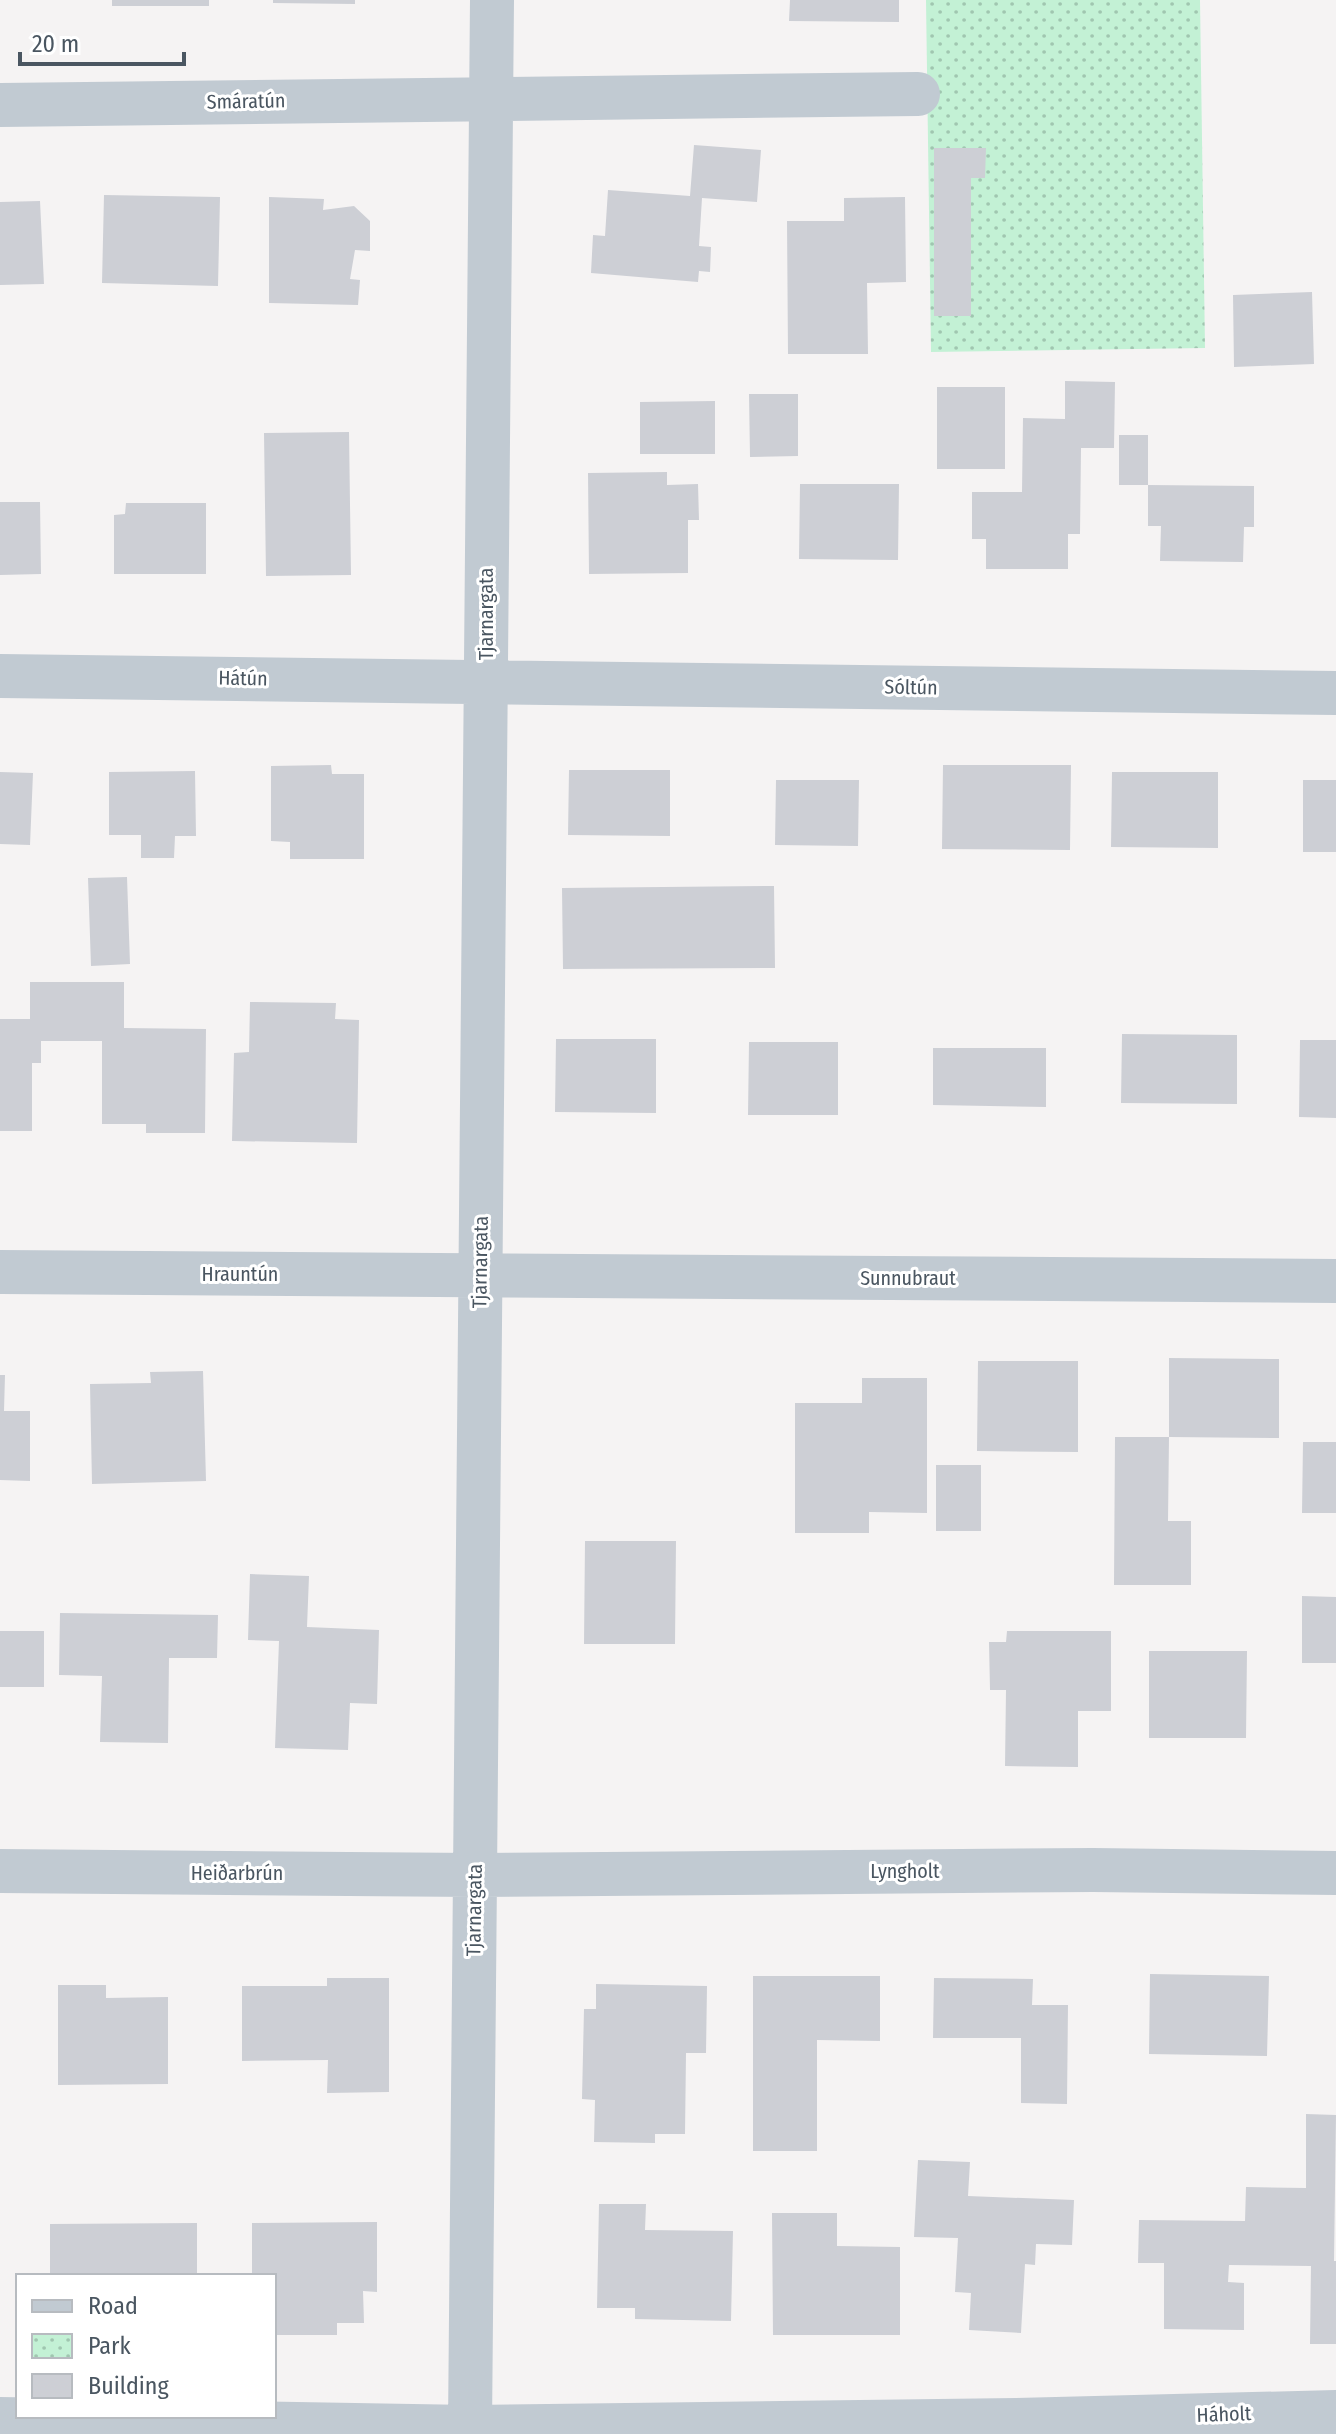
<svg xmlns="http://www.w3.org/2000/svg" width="1336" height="2434" viewBox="0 0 1336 2434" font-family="'Fira Sans Condensed',sans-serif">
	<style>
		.park { fill: url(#park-dots) }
		.building { fill: #cdcfd5 }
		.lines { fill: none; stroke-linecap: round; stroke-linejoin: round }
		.minor { stroke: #c1cad2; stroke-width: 44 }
		.labels { text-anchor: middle; stroke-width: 6; stroke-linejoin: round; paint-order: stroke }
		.street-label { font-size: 20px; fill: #4a5661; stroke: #fff }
	</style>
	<defs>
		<pattern id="park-dots" width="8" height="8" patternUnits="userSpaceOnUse" patternTransform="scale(2)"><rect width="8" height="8" fill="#c3f1d5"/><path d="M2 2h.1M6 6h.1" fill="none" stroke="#a0c6b0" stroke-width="1.8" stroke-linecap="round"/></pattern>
	</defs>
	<rect width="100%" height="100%" fill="#f5f3f3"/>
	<path class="park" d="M 926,0 L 1200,0 L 1205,348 L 931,352 Z"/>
	<path class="building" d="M 112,0 L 209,0 L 209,6 L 112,6 Z
		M 273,0 L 355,0 L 355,4 L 273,3 Z
		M 790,0 L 899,0 L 899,22 L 789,21 Z
		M 694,145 L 761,150 L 757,202 L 702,198 L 699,246 L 711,247 L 710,272 L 699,271 L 698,282 L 591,273 L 593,235 L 605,236 L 608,190 L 690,196 Z
		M 934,148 L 986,148 L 985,178 L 971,178 L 971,316 L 934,316 Z
		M 104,195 L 220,197 L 218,286 L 102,283 Z
		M 269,197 L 324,199 L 323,210 L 354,206 L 370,221 L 370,251 L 355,250 L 350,279 L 360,280 L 358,305 L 269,303 Z
		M 905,197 L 906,282 L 867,283 L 868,354 L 788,354 L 787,221 L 844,221 L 844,198 Z
		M 40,201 L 44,284 L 0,285 L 0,202 Z
		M 1312,292 L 1314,364 L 1234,367 L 1233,295 Z
		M 1065,381 L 1115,382 L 1114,448 L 1081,448 L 1080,534 L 1068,534 L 1068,569 L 986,569 L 986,539 L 972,539 L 972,492 L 1022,492 L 1023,418 L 1065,419 Z
		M 937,387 L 1005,387 L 1005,469 L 937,469 Z
		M 749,394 L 798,394 L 798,456 L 750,457 Z
		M 715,401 L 715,454 L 640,454 L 640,402 Z
		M 349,432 L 351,575 L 266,576 L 264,433 Z
		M 1119,435 L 1148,435 L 1148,485 L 1119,485 Z
		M 667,472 L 667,485 L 698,484 L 699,520 L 688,520 L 688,573 L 589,574 L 588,473 Z
		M 800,484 L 899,484 L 898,560 L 799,559 Z
		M 1148,485 L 1254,486 L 1254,527 L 1244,527 L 1243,562 L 1160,561 L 1161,526 L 1148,526 Z
		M 0,502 L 40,502 L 41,574 L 0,575 Z
		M 126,503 L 206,503 L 206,574 L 114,574 L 114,515 L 125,514 Z
		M 331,765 L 332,774 L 364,774 L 364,859 L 290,859 L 290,842 L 271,841 L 271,766 Z
		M 943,765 L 1071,765 L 1070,850 L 942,849 Z
		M 569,770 L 670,770 L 670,836 L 568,835 Z
		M 195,771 L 196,836 L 175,836 L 174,858 L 141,858 L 141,835 L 109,835 L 109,772 Z
		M 0,772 L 33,773 L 30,845 L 0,844 Z
		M 1112,772 L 1218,772 L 1218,848 L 1111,847 Z
		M 776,780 L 859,780 L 858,846 L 775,845 Z
		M 1303,780 L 1336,780 L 1336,852 L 1303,852 Z
		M 127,877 L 130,964 L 91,966 L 88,878 Z
		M 774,886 L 775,968 L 563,969 L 562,888 Z
		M 30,982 L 124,982 L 124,1028 L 206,1029 L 205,1133 L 146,1133 L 146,1124 L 102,1124 L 102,1041 L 41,1041 L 41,1063 L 32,1063 L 32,1131 L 0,1131 L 0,1019 L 30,1019 Z
		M 250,1002 L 336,1003 L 335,1019 L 359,1020 L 357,1143 L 232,1141 L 234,1053 L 249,1052 Z
		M 1122,1034 L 1237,1035 L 1237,1104 L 1121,1103 Z
		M 556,1039 L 656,1039 L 656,1113 L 555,1112 Z
		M 1300,1040 L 1336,1040 L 1336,1118 L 1299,1117 Z
		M 749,1042 L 838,1042 L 838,1115 L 748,1115 Z
		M 933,1048 L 1046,1048 L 1046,1107 L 933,1105 Z
		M 1169,1358 L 1279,1359 L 1279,1438 L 1169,1437 Z
		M 978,1361 L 1078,1361 L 1078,1452 L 977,1451 Z
		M 203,1371 L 206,1481 L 92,1484 L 90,1384 L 151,1383 L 150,1372 Z
		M 0,1375 L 5,1375 L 4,1411 L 30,1411 L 30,1481 L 0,1480 Z
		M 862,1378 L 927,1378 L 927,1513 L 869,1512 L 869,1533 L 795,1533 L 795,1403 L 862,1403 Z
		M 1115,1437 L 1169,1437 L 1168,1521 L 1191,1521 L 1191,1585 L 1114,1585 Z
		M 1303,1442 L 1336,1442 L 1336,1513 L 1302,1513 Z
		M 936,1465 L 981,1465 L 981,1531 L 936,1531 Z
		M 585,1541 L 676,1541 L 675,1644 L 584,1644 Z
		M 250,1574 L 309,1576 L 307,1627 L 379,1630 L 377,1704 L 350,1703 L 348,1750 L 275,1748 L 279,1641 L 248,1640 Z
		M 1302,1596 L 1336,1597 L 1336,1663 L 1302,1663 Z
		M 60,1613 L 218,1615 L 217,1658 L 169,1658 L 168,1743 L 100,1742 L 102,1676 L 59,1675 Z
		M 0,1631 L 44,1631 L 44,1687 L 0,1687 Z
		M 1007,1631 L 1111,1631 L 1111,1711 L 1078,1711 L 1078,1767 L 1005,1766 L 1006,1690 L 990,1690 L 989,1642 L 1006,1642 Z
		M 1149,1651 L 1247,1651 L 1246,1738 L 1149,1738 Z
		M 1150,1974 L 1269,1976 L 1267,2056 L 1149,2054 Z
		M 753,1976 L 880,1976 L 880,2041 L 817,2040 L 817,2151 L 753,2151 Z
		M 327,1978 L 389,1978 L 389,2092 L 327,2093 L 328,2060 L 242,2061 L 242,1986 L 327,1986 Z
		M 934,1978 L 1033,1979 L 1032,2005 L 1068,2005 L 1067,2104 L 1021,2103 L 1021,2038 L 933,2038 Z
		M 596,1984 L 707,1986 L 706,2053 L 686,2053 L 685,2134 L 655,2134 L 655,2143 L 594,2142 L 595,2100 L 582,2099 L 584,2009 L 596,2009 Z
		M 58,1985 L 106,1985 L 106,1998 L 168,1997 L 168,2084 L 58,2085 Z
		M 1306,2114 L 1336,2115 L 1334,2261 L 1336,2261 L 1336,2344 L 1310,2344 L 1311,2266 L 1229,2265 L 1228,2282 L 1244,2283 L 1244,2330 L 1164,2329 L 1164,2263 L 1138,2263 L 1139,2220 L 1245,2221 L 1246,2187 L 1306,2188 Z
		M 918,2160 L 970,2162 L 968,2196 L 1074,2200 L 1072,2245 L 1036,2244 L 1035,2265 L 1025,2264 L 1021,2333 L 969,2330 L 971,2293 L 955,2292 L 958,2238 L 914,2237 Z
		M 599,2204 L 646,2204 L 645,2230 L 733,2231 L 731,2321 L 635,2319 L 635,2308 L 597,2308 Z
		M 772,2213 L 837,2213 L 837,2246 L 900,2247 L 900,2335 L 773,2335 Z
		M 377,2222 L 377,2292 L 363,2291 L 364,2323 L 337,2323 L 337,2335 L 274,2335 L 274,2276 L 252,2276 L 252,2223 Z
		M 197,2223 L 197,2276 L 50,2276 L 50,2224 Z"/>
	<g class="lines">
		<path class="minor" d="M 0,105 L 918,94
			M 0,676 L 1336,693
			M 0,1272 L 1336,1281
			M 0,1871 L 475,1875 L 1093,1870 L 1336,1873
			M 0,2419 L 470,2427 L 1016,2420 L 1336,2412
			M 470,2427 L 492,0"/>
	</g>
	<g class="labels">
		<g class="street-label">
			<text transform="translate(246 101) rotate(-1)" y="7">Smáratún</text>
			<text transform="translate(486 614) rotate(-90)" y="7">Tjarnargata</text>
			<text transform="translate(243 678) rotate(1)" y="7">Hátún</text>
			<text transform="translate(911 687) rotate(1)" y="7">Sóltún</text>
			<text transform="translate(480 1262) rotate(-89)" y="7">Tjarnargata</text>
			<text x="240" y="1281">Hrauntún</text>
			<text x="908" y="1285">Sunnubraut</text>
			<text x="905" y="1878">Lyngholt</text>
			<text x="237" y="1880">Heiðarbrún</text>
			<text transform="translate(474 1910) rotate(-89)" y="7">Tjarnargata</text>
			<text transform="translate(1224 2414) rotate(-2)" y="7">Háholt</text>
		</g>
	</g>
	<rect x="16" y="2274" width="260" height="144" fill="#ffffff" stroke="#b7bbc0" stroke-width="2"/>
	<rect x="32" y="2300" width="40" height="12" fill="#c1cad2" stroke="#b7bbc0" stroke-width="2"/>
	<text x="88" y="2314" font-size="24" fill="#4a5661">Road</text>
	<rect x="32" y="2334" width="40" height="24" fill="url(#park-dots)" stroke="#b7bbc0" stroke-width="2"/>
	<text x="88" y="2354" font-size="24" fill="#4a5661">Park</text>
	<rect x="32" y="2374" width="40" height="24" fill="#cdcfd5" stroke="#b7bbc0" stroke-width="2"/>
	<text x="88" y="2394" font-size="24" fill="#4a5661">Building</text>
	<path d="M20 52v12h164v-12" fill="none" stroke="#4a5661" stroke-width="4"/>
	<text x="32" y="52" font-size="24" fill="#4a5661" stroke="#ffffff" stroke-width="6" paint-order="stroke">20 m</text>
</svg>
